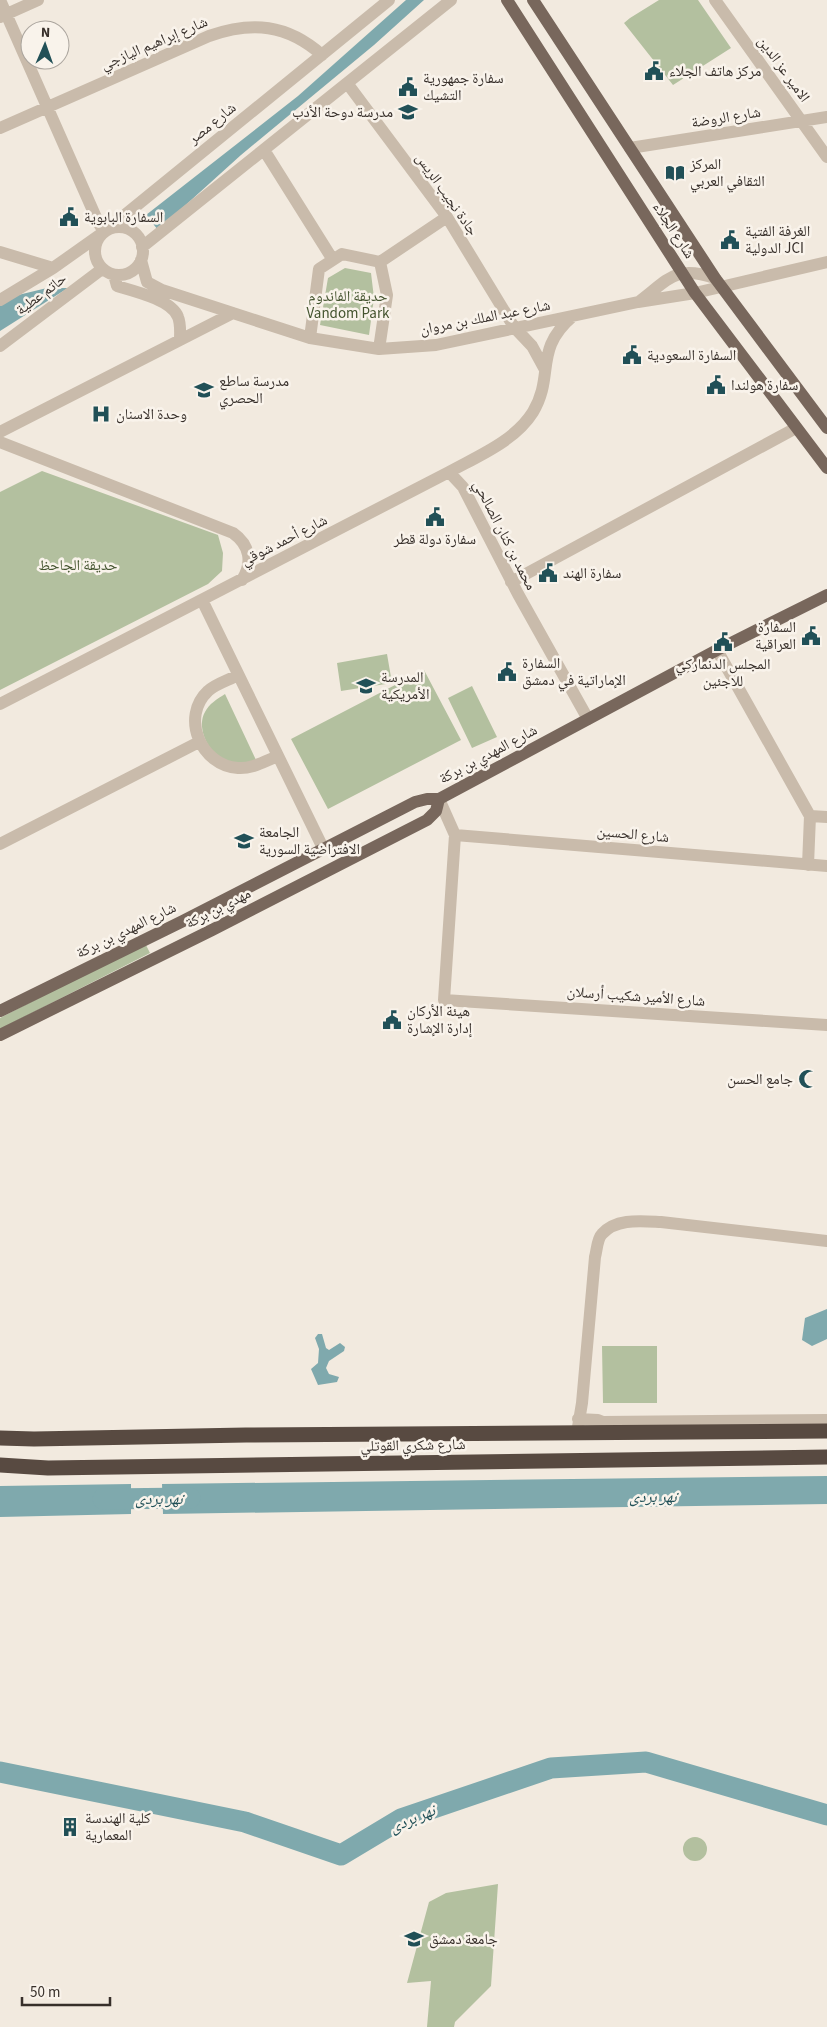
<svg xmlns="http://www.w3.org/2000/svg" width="827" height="2027" viewBox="0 0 827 2027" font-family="'Source Sans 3','Noto Naskh Arabic',sans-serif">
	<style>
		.green { fill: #b3c09f }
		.water { fill: #7fa9ad }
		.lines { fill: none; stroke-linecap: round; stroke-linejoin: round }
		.river { stroke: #7fa9ad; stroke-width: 21 }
		.minor { stroke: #c9bbab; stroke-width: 12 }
		.major { stroke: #78675c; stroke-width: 12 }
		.highway { stroke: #584a41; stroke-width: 15 }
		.labels { text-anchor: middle; stroke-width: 5; stroke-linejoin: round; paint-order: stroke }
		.street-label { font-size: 15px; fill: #372f2a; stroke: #f9f3eb }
		.poi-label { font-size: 15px; fill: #372f2a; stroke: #f9f3eb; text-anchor: start }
		.park-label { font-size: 15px; fill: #44542f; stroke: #f9f3eb }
		.water-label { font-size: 16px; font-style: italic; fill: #215057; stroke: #f9f3eb }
	</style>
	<rect width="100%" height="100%" fill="#f2eadf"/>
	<path class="green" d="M 659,0 L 698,0 L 731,48 L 673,85 L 624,23 L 630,18 Z
		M 345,268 L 371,273 L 374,298 L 369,335 L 320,325 L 328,278 Z
		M 42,471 L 218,535 L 223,553 L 222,571 L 208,584 L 0,690 L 0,492 Z
		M 387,654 L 392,683 L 341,691 L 337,663 Z
		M 424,670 L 461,740 L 328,809 L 291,739 Z
		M 472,686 L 497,737 L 472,748 L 448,698 Z
		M 225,694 L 256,760 C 249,763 238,764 229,762 C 211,758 195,729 205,712 C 209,704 217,699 225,694 Z
		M 145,943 L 150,953 L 0,1029 L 0,1018 Z
		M 602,1346 L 657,1346 L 657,1403 L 603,1403 Z
		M683 1849a12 12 0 1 1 24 0a12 12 0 1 1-24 0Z
		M 498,1884 L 491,1986 L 455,2022 L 454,2027 L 427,2027 L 431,1981 L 407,1983 L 429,1902 L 446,1893 Z"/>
	<path class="water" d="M 406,0 L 424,0 L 374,45 L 241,155 L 158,230 L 146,215 L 298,96 Z
		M 47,288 L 68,288 L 0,331 L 0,305 L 14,296 Z
		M 827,1309 L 827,1339 L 812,1346 L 802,1340 L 805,1318 Z
		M 318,1334 L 322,1334 L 326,1348 L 329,1350 L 340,1343 L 345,1347 L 344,1351 L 329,1361 L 326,1368 L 329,1374 L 339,1377 L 337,1382 L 318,1385 L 311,1369 L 318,1363 L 319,1349 L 315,1338 Z
		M 827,1476 L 827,1504 L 163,1514 L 162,1484 Z
		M 131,1484 L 131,1514 L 0,1517 L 0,1486 Z"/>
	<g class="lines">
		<path class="river" d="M 103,1499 L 190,1498
			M 0,1772 L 245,1822 L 341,1855 L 401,1819 L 551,1768 L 646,1762 L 827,1815"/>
		<path class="minor" d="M 0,0 L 98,222 L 104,232
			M 715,0 L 827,157
			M 0,17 L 38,0
			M 347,83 L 447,217 L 514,327 L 532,346 L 544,368
			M 0,128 L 209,36 C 252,21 287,24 322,55
			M 630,148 L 827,117
			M 264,150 L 333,260
			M95 251a24 24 0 1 1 48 0a24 24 0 1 1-48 0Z
			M 142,247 L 451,0
			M 0,252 L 53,268
			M 141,260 L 147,282 L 162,290 L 310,338 L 379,349 L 436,345 L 638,302 L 695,293 L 827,262
			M 380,262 L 447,217
			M 114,275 L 117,286 C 134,291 172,300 178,317 C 181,324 180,333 180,340
			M 0,300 L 53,268 L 104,232 L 389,0
			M 640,301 C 670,278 676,265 715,278
			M 310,338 L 319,269 L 342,254 L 380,262 L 387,295 L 379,349
			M 0,346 L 102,269
			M 0,432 L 233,313
			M 0,442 L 233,533 C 250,545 253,563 242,580
			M 449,472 L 463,487 L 518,594 L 588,719
			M 511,582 L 796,428
			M 202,600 L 323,848
			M 717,650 L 810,816 L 808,865
			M 238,675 C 229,680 215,684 208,691 C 180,717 201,766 238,768 C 252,769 265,761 278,756
			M 0,704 L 449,472 C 478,456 515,441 533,412 C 555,375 533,350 573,316
			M 439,799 L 455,835 L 444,1000 L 827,1025
			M 810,816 L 827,817
			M 455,835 L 827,866
			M 0,844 L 199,742
			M 578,1419 L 598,1420 L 603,1422 L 827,1420
			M 577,1433 L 582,1403 L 595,1257 C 597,1250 597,1239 602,1234 C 616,1218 641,1221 661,1222 L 827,1241"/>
		<path class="major" d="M 507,0 L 695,293 L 827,468
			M 533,0 L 715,278 L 827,428
			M 0,1011 L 183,921 L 415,802 L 427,799 L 439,799 L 717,650 L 827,595
			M 0,1035 L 212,930 L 427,820 L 436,811 L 439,799"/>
		<path class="highway" d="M 0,1438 L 34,1439 L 246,1435 L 827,1431
			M 0,1465 L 48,1468 L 827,1457"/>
	</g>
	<defs>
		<g id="civic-bare" transform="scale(1.5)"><path d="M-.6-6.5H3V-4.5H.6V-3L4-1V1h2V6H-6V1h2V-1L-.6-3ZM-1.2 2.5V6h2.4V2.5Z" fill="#215057" stroke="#f9f3eb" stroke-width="2.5" paint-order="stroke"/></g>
		<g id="school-bare" transform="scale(1.5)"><path d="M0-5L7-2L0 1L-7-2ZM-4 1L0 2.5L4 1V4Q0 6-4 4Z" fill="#215057" stroke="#f9f3eb" stroke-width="2.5" paint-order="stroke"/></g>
		<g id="library-bare" transform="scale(1.5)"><path d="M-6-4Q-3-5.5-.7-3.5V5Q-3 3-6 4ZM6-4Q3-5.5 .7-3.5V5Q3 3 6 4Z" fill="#215057" stroke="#f9f3eb" stroke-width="2.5" paint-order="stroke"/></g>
		<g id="hospital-bare" transform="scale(1.5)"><path d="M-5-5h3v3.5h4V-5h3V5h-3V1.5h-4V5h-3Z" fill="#215057" stroke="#f9f3eb" stroke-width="2.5" paint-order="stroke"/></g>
		<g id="university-bare" transform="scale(1.5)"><path d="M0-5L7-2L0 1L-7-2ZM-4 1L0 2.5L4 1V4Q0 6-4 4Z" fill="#215057" stroke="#f9f3eb" stroke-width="2.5" paint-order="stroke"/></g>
		<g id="mosque-bare" transform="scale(1.5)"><path d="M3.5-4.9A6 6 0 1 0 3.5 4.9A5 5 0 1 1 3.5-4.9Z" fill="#215057" stroke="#f9f3eb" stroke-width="2.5" paint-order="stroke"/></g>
		<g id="building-bare" transform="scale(1.5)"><path d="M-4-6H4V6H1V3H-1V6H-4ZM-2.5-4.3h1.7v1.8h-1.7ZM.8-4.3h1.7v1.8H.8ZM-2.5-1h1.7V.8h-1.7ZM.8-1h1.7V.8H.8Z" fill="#215057" stroke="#f9f3eb" stroke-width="2.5" paint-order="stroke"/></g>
	</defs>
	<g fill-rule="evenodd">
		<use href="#civic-bare" x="654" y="71"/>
		<use href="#civic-bare" x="408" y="87"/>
		<use href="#school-bare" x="408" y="112"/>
		<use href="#library-bare" x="675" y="173"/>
		<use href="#civic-bare" x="69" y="217"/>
		<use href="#civic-bare" x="730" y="240"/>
		<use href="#civic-bare" x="632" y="355"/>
		<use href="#civic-bare" x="716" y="385"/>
		<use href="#school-bare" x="204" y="390"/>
		<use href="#hospital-bare" x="101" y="414"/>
		<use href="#civic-bare" x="435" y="517"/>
		<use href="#civic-bare" x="548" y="573"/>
		<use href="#civic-bare" x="811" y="636"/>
		<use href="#civic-bare" x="723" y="642"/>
		<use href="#civic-bare" x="507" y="672"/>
		<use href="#school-bare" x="366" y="686"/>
		<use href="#university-bare" x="244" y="841"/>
		<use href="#civic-bare" x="392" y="1020"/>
		<use href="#mosque-bare" x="808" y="1079"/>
		<use href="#building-bare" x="70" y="1827"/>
		<use href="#university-bare" x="414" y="1939"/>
	</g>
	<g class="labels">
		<g class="street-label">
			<text transform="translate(154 43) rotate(-23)" y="5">شارع إبراهيم اليازجي</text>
			<text transform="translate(784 69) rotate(54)" y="5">الامير عز الدين</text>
			<text transform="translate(726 117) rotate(-9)" y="5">شارع الروضة</text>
			<text transform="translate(212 123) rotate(-39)" y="5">شارع مصر</text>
			<text transform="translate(447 194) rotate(55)" y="5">جادة نجيب الريس</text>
			<text transform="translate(674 230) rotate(57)" y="5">شارع الجلاء</text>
			<text transform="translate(41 294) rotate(-37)" y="5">حاتم عطية</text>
			<text transform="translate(485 317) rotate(-11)" y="5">شارع عبد الملك بن مروان</text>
			<text transform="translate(505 535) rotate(63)" y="5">محمد بن كنان الصالحي</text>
			<text transform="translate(284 540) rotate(-27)" y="5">شارع أحمد شوقي</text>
			<text transform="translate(488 754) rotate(-28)" y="5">شارع المهدي بن بركة</text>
			<text transform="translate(633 834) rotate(5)" y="5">شارع الحسين</text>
			<text transform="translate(218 908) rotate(-27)" y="5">مهدي بن بركة</text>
			<text transform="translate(126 930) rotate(-26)" y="5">شارع المهدي بن بركة</text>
			<text transform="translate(636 996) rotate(4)" y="5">شارع الأمير شكيب أرسلان</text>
			<text transform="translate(413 1445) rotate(-1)" y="5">شارع شكري القوتلي</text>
		</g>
		<g class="poi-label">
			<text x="669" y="76">مركز هاتف الجلاء</text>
			<text x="423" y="83">سفارة جمهورية<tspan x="423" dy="17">التشيك</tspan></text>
			<text x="393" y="117" text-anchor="end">مدرسة دوحة الأدب</text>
			<text x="690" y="169">المركز<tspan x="690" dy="17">الثقافي العربي</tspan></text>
			<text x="84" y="222">السفارة البابوية</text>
			<text x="745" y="236">الغرفة الفتية<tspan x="745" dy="17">الدولية JCI</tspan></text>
			<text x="647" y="360">السفارة السعودية</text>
			<text x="219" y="386">مدرسة ساطع<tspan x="219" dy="17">الحصري</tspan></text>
			<text x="731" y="390">سفارة هولندا</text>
			<text x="116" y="419">وحدة الاسنان</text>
			<text x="435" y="544" text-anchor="middle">سفارة دولة قطر</text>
			<text x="563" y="578">سفارة الهند</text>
			<text x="796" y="632" text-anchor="end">السفارة<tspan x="796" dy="17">العراقية</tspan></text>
			<text x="522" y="668">السفارة<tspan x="522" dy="17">الإماراتية في دمشق</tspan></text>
			<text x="723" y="669" text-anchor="middle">المجلس الدنماركي<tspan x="723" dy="17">للاجئين</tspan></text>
			<text x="381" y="682">المدرسة<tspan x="381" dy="17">الأمريكية</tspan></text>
			<text x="259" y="837">الجامعة<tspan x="259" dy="17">الافتراضية السورية</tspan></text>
			<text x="407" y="1016">هيئة الأركان<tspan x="407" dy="17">إدارة الإشارة</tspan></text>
			<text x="793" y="1084" text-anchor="end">جامع الحسن</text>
			<text x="85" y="1823">كلية الهندسة<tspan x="85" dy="17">المعمارية</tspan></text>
			<text x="429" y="1944">جامعة دمشق</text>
		</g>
		<g class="park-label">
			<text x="348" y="301">حديقة الفاندوم<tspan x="348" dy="17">Vandom Park</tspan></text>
			<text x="78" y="570">حديقة الجاحظ</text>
		</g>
		<g class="water-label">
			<text x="653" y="1502">نهر بردى</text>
			<text x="159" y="1504">نهر بردى</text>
			<text transform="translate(412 1818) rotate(-23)" y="6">نهر بردى</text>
		</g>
	</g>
	<g transform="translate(45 45) rotate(2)"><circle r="24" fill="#f9f3eb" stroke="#aba59e"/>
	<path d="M0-4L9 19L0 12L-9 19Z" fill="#215057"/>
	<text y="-8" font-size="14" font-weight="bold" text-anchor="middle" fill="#372f2a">N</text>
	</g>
	<path d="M22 1997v8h88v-8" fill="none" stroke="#372f2a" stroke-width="2.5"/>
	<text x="30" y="1997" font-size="15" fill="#372f2a" stroke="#f9f3eb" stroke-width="4" paint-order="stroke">50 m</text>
</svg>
